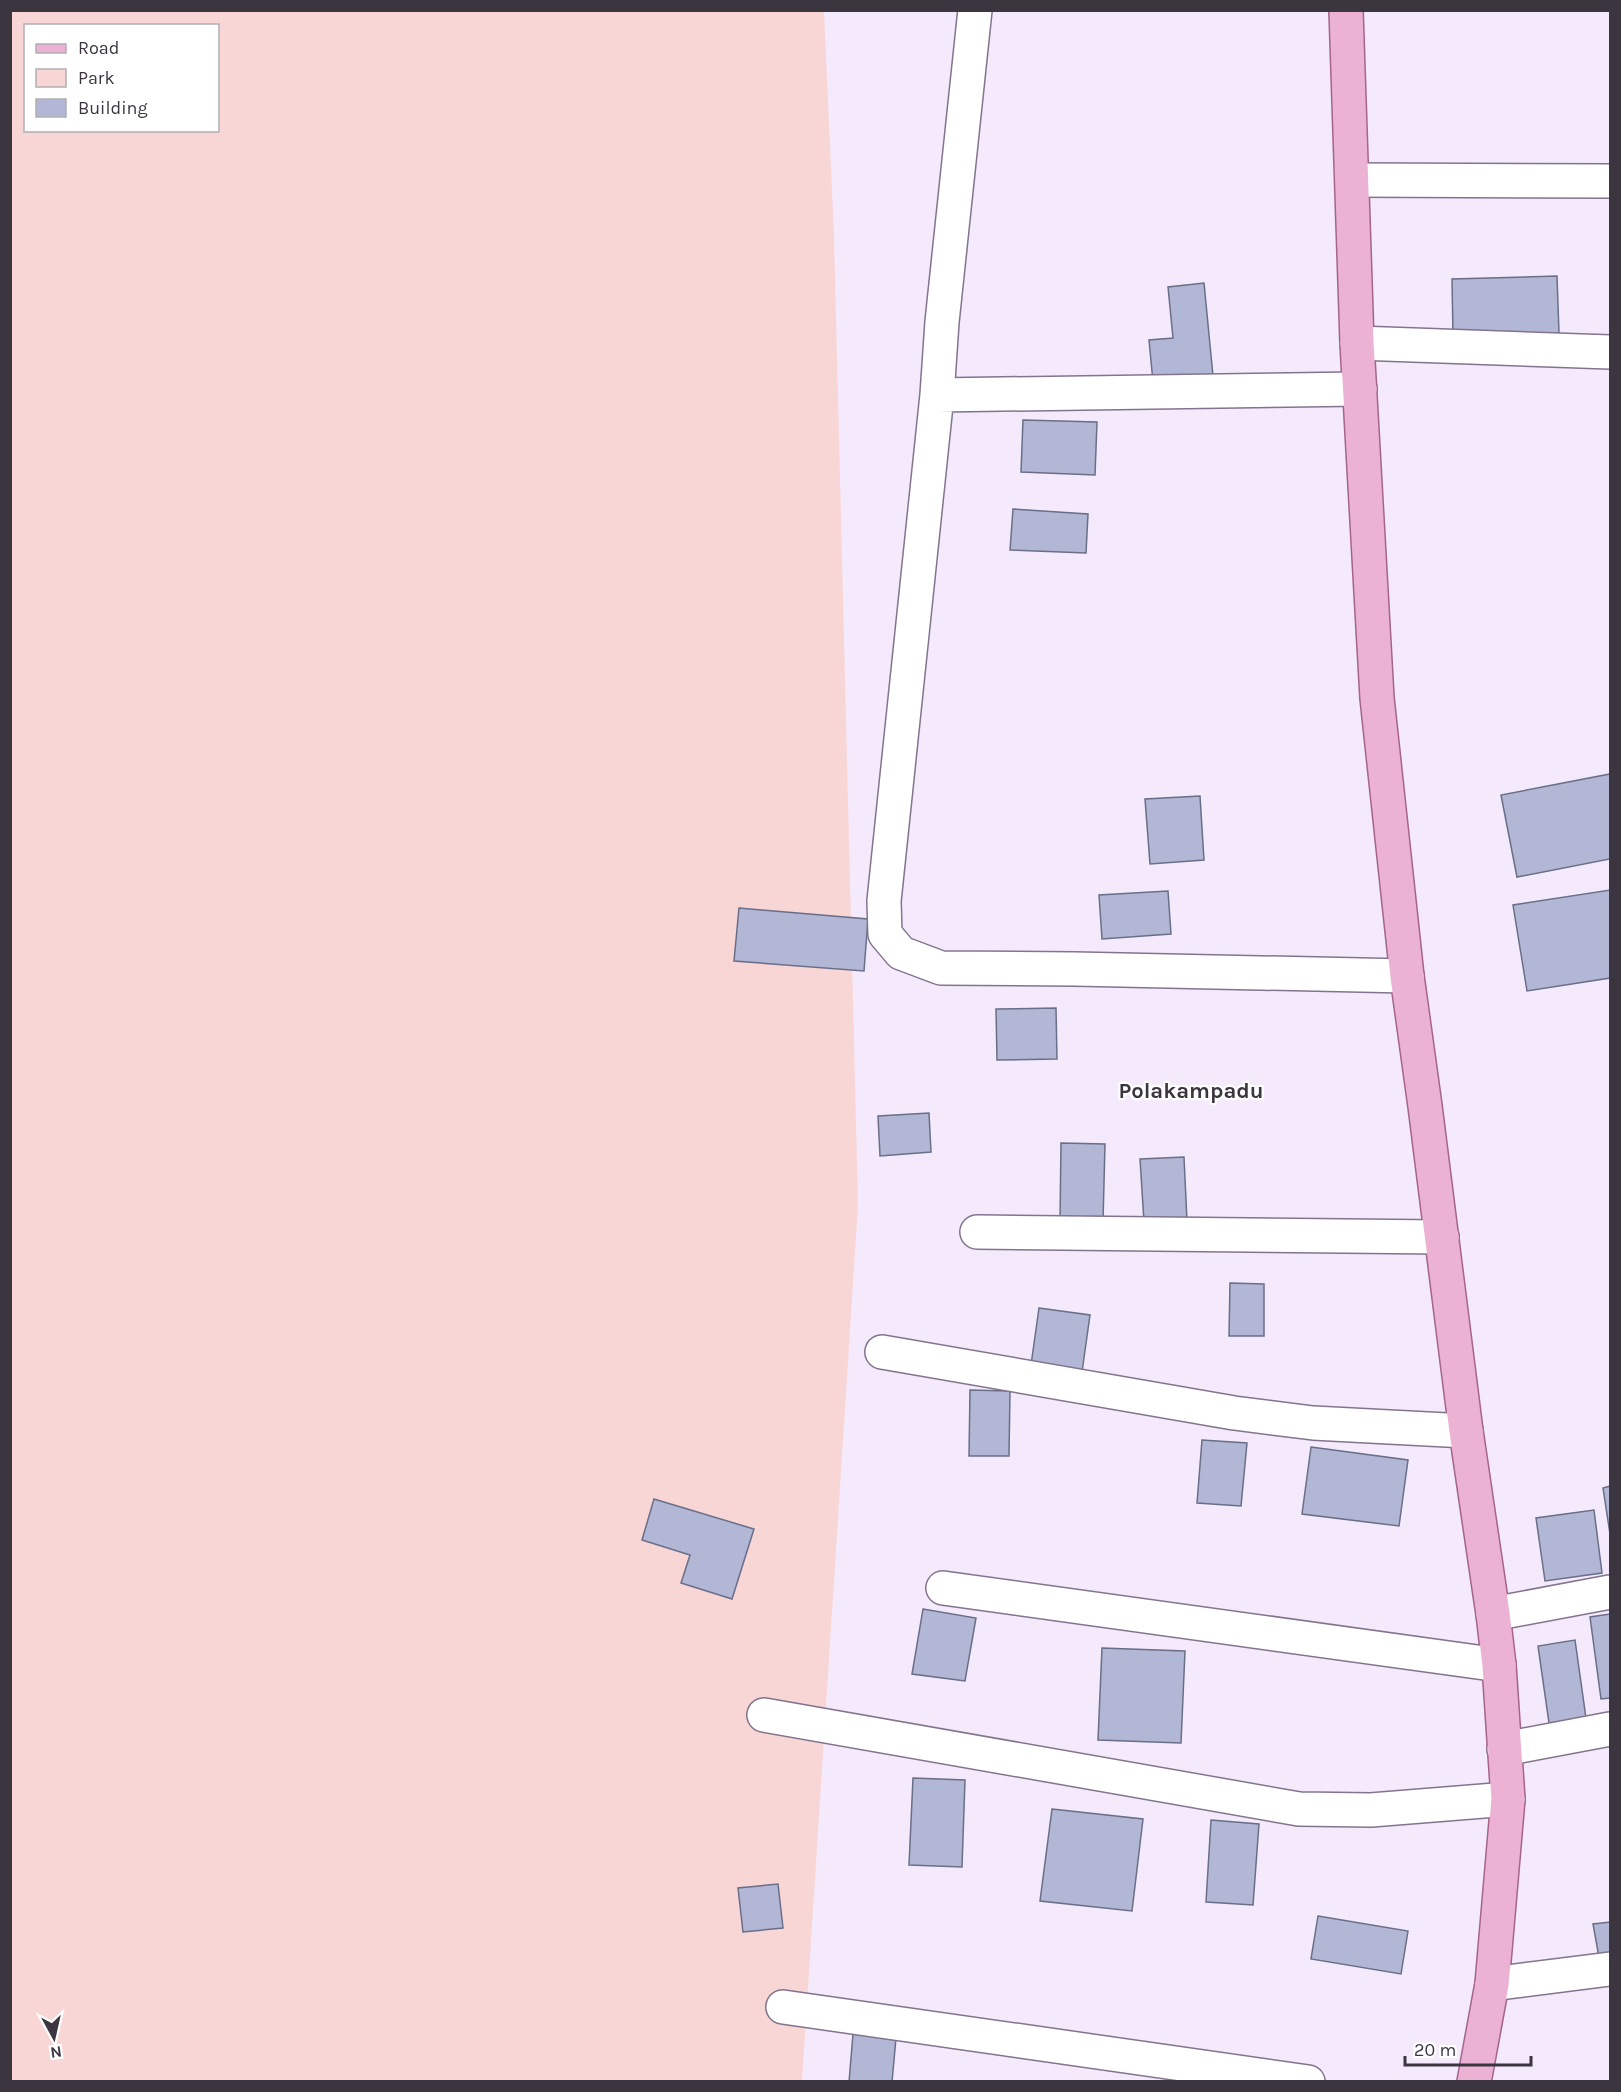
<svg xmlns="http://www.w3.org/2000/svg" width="1621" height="2092" viewBox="0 0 1621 2092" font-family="Karla,sans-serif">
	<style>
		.green { fill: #f8d6d6; fill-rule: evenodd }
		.building { fill: #b1b7d4; stroke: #6a6e89; stroke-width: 1.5 }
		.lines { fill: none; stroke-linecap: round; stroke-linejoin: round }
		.minor-casing { stroke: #82748d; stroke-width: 36 }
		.tertiary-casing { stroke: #82748d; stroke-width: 36 }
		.primary-casing { stroke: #a5648d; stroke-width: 36 }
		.minor { stroke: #fff; stroke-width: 33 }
		.tertiary { stroke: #fff; stroke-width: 33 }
		.primary { stroke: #ebb2d4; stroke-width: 33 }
		.labels { text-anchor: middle; stroke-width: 4.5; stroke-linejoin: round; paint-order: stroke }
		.quarter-label { font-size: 22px; font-weight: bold; fill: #3b3540; stroke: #fff }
	</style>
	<rect width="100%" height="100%" fill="#f4eafb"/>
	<path class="green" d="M 11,11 L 824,11 L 834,236 L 858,1205 L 802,2081 L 11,2082 ZM 26,26 L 218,26 L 218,130 L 26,130 Z"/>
	<path class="building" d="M 1557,276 L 1559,333 L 1453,336 L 1452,279 Z
		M 1204,283 L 1213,376 L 1153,382 L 1149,340 L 1173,338 L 1168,287 Z
		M 1023,420 L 1097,422 L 1095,475 L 1021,472 Z
		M 1013,509 L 1088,514 L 1086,553 L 1010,550 Z
		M 1610,774 L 1610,859 L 1517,877 L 1501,795 Z
		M 1200,796 L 1204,860 L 1150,864 L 1145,799 Z
		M 1610,890 L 1610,978 L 1527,991 L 1513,905 Z
		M 1168,891 L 1171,934 L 1102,939 L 1099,895 Z
		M 739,908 L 868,919 L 864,971 L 734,961 Z
		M 1056,1008 L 1057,1059 L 997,1060 L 996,1009 Z
		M 929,1113 L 931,1152 L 880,1156 L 878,1116 Z
		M 1061,1143 L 1105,1144 L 1103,1222 L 1060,1222 Z
		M 1184,1157 L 1187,1221 L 1144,1222 L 1140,1159 Z
		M 1230,1283 L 1264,1284 L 1264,1336 L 1229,1336 Z
		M 1039,1308 L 1090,1315 L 1082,1372 L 1031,1365 Z
		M 970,1390 L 1010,1391 L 1009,1456 L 969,1456 Z
		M 1202,1440 L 1247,1443 L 1241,1506 L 1197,1503 Z
		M 1311,1447 L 1408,1460 L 1399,1526 L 1302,1514 Z
		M 1610,1486 L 1610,1534 L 1603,1488 Z
		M 654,1499 L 754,1529 L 732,1599 L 681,1583 L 690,1555 L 642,1540 Z
		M 1594,1510 L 1602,1573 L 1545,1581 L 1536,1518 Z
		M 923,1609 L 976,1618 L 965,1681 L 912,1674 Z
		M 1610,1614 L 1610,1698 L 1601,1699 L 1590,1617 Z
		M 1575,1640 L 1586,1718 L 1549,1723 L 1538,1646 Z
		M 1102,1648 L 1185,1651 L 1181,1743 L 1098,1740 Z
		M 913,1778 L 965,1780 L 962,1867 L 909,1865 Z
		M 1052,1809 L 1143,1819 L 1132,1911 L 1040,1901 Z
		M 1211,1820 L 1259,1824 L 1253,1905 L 1206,1902 Z
		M 778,1884 L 783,1928 L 743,1932 L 738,1888 Z
		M 1318,1916 L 1408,1931 L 1401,1974 L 1311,1959 Z
		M 1610,1922 L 1610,1961 L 1600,1963 L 1593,1924 Z
		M 853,2034 L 896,2038 L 892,2082 L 849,2082 Z"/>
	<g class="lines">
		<g class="minor-casing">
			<path id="minor" d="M 975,10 L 942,322 L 937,395 L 884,901 L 885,934 L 901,953 L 941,968 L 1075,969 L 1407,976
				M 1353,180 L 1610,181
				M 1357,343 L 1610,352
				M 937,395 L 1360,389
				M 977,1232 L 1442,1237
				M 882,1352 L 1234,1413 L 1313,1423 L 1466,1431
				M 943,1588 L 1499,1665
				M 764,1715 L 1299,1809 L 1371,1810 L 1508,1799
				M 1504,1749 L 1610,1729
				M 1492,1984 L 1610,1969
				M 783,2007 L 1308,2082"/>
		</g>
		<g class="tertiary-casing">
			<path id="tertiary" d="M 1493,1614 L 1610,1592"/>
		</g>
		<g class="primary-casing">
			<path id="primary" d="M 1346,10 L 1357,343 L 1377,698 L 1407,976 L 1425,1106 L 1466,1431 L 1493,1614 L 1499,1665 L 1508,1799 L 1492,1984 L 1474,2082"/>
		</g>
		<use href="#minor" class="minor"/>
		<use href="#tertiary" class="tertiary"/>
		<use href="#primary" class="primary"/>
	</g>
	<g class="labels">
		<g class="quarter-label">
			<text x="1191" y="1098">Polakampadu</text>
		</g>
	</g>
	<rect width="1621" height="2092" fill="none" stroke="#3b3540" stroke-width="24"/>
	<rect x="24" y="24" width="195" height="108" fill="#ffffff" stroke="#b1aeb3" stroke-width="1.5"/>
	<rect x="36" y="44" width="30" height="9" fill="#ebb2d4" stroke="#b1aeb3" stroke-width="1.5"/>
	<text x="78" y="54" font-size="18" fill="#3b3540">Road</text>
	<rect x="36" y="69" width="30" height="18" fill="#f8d6d6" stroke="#b1aeb3" stroke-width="1.5"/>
	<text x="78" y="84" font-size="18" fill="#3b3540">Park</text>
	<rect x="36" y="99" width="30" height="18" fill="#b1b7d4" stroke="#b1aeb3" stroke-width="1.5"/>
	<text x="78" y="114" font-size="18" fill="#3b3540">Building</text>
	<g transform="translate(54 2038) rotate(172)" stroke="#ffffff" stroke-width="4.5" paint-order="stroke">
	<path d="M0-4.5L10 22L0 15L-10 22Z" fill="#3b3540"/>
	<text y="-9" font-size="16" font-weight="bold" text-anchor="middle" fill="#3b3540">N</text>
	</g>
	<path d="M1405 2056v9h126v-9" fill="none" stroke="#3b3540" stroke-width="3"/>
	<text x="1414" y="2056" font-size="18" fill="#3b3540" stroke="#ffffff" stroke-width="4.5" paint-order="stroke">20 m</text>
</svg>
